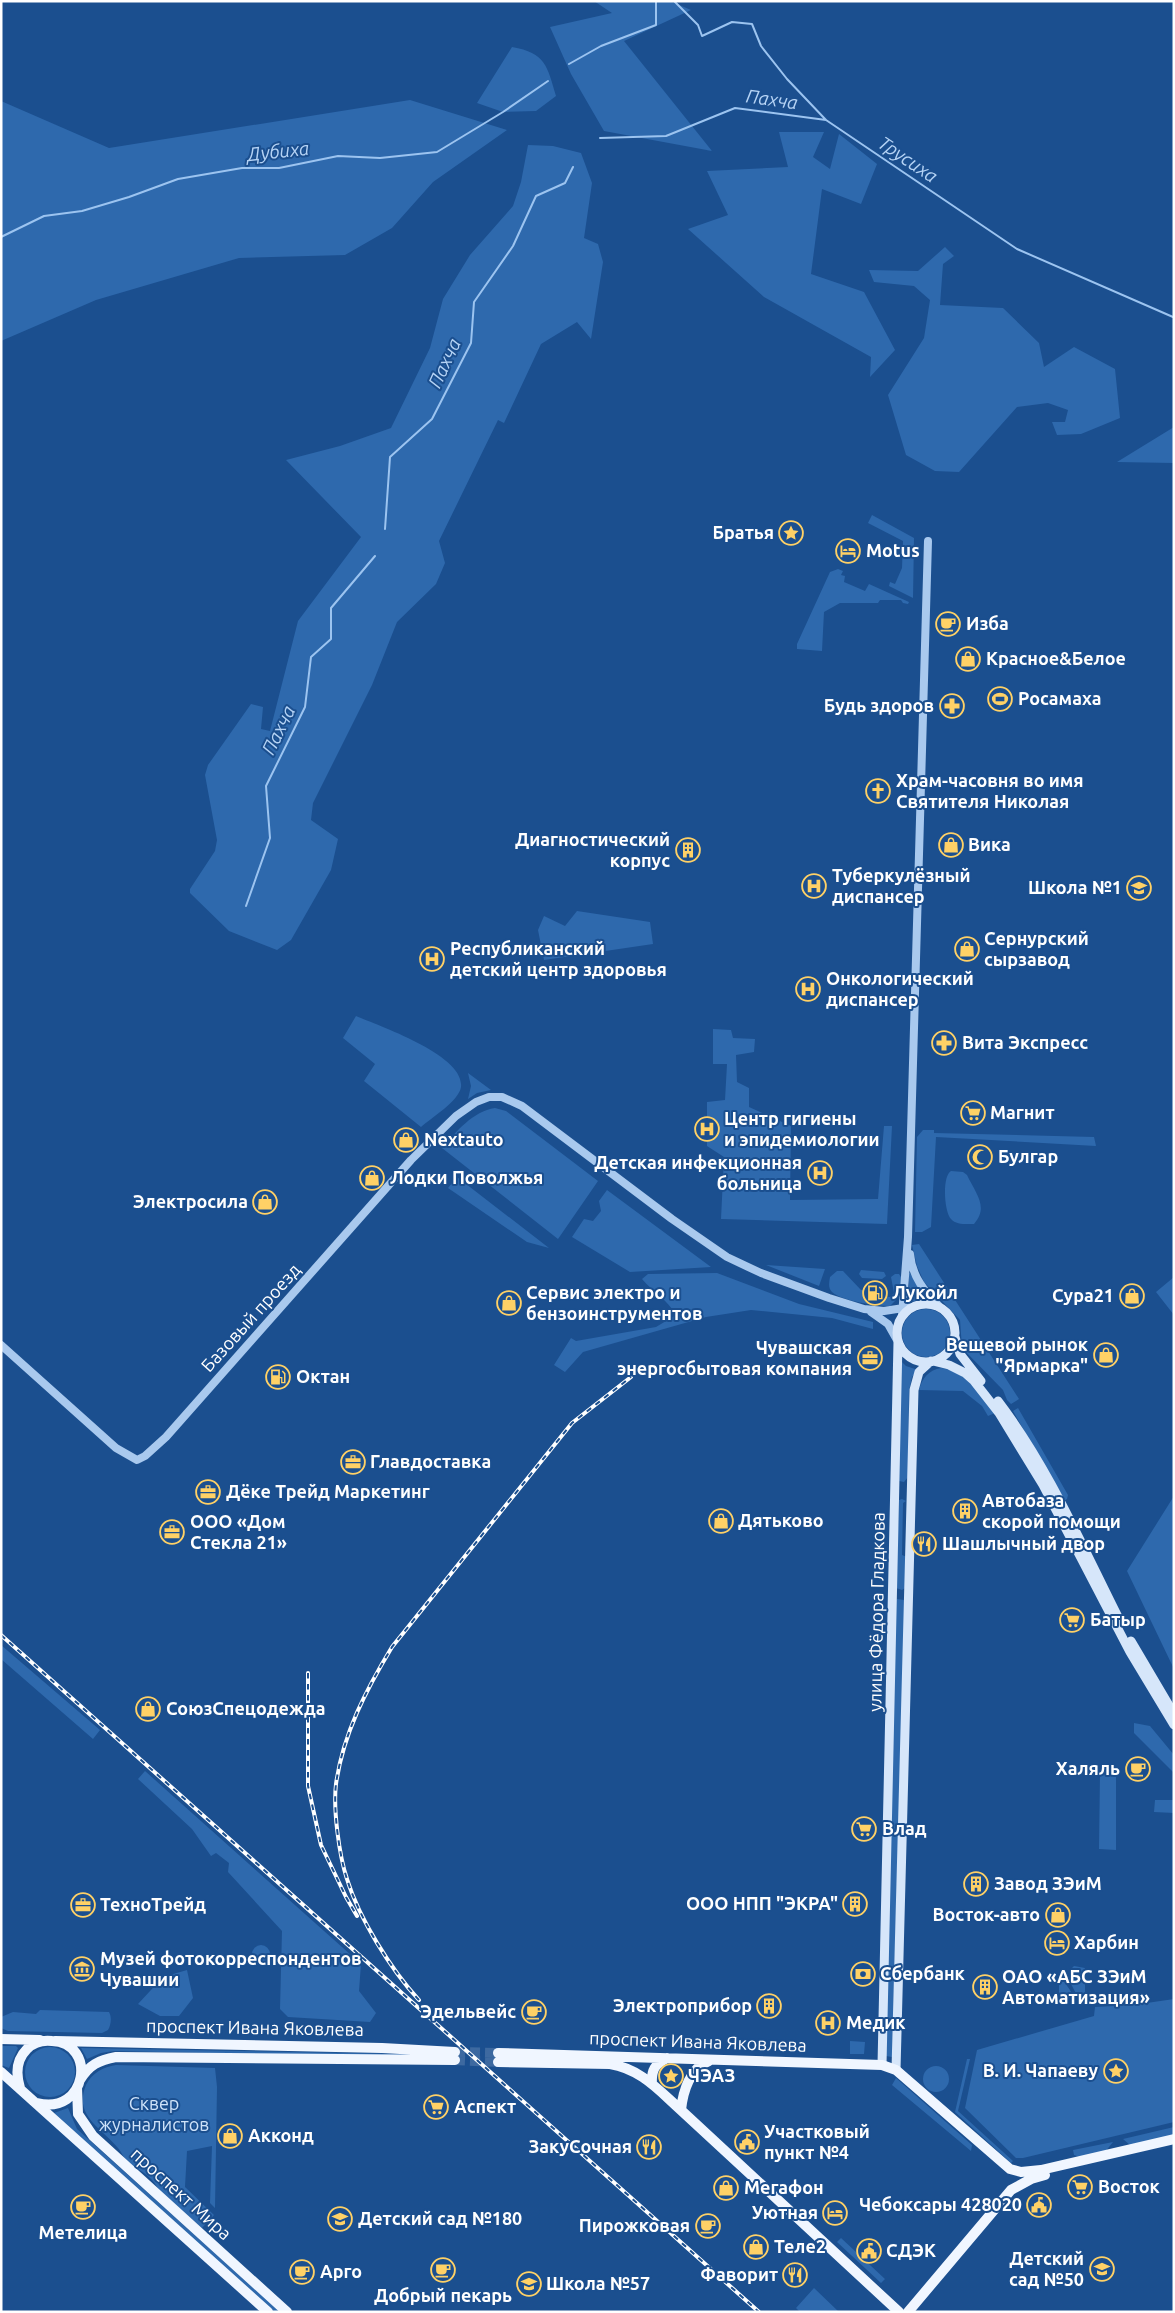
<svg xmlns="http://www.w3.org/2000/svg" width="1175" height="2313" viewBox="0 0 1175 2313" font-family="Ubuntu,sans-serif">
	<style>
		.green { fill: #2e69ad }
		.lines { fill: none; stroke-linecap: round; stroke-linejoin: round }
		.stream { stroke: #9cc4f0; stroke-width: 2 }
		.primary-tunnel { stroke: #3d69a0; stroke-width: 10; stroke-dasharray: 10 5; stroke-linecap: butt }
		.tertiary { stroke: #a9c9ee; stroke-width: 8 }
		.secondary { stroke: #d6e6fa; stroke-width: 9 }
		.primary { stroke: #f0f6ff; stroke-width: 10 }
		.rail-casing { stroke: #fff; stroke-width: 4 }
		.rail { stroke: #1b4f8f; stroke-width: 2; stroke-dasharray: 5.5; stroke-linecap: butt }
		.labels { text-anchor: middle; stroke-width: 4; stroke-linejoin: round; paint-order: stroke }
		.poi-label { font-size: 18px; font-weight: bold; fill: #fff; stroke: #1b4f8f; text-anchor: start }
		.street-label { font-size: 18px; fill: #fff; stroke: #1b4f8f }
		.park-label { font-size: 18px; fill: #cfe3fa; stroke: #1b4f8f }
		.water-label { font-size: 19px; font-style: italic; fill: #b5d3f5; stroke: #1b4f8f }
	</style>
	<rect width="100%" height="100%" fill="#1b4f8f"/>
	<path class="green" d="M 594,1 L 670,1 L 691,10 L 624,41 L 712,151 L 604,131 L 571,74 L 550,27 L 612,13 Z
		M 512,47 C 546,53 547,66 556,96 L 536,111 L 503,112 L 477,103 Z
		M 410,100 L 507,130 L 433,182 L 392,228 L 345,255 L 239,258 L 96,300 L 1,341 L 1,101 L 109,148 Z
		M 779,132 L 824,132 L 813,157 L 830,169 L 839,134 L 877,164 L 861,204 L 822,189 L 811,274 L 864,292 L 895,350 L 870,377 L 871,357 L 764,297 L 688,229 L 728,215 L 707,171 L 788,167 Z
		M 528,145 L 553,146 L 581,153 L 592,183 L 584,238 L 598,244 L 603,262 L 591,339 L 577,322 L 541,344 L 504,423 L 498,420 L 439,541 L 445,563 L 436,584 L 397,622 L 372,685 L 313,803 L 311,820 L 338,839 L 331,870 L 291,940 L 277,950 L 229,931 L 190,893 L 190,889 L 215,851 L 217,840 L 205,775 L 208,765 L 251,704 L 263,707 L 261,729 L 270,731 L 298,621 L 361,537 L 286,460 L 340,446 L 391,428 L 430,348 L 443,299 L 470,255 L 513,206 L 521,182 Z
		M 945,247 L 954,256 L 943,264 L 940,305 L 1003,308 L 1039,343 L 1044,367 L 1074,347 L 1115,369 L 1120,418 L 1081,434 L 1057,435 L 1052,422 L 1065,422 L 1068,410 L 1048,403 L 1017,407 L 959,472 L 935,471 L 906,455 L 888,395 L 924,338 L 930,300 L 914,286 L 874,282 L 869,270 L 918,271 Z
		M 1174,427 L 1174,463 L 1117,462 Z
		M 872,515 L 914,538 L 913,598 L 889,586 L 890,582 L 895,584 L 902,568 L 903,541 L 868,523 Z
		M 838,569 L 843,571 L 841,575 L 845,576 L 844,582 L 865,591 L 869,584 L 909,602 L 908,604 L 903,603 L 901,600 L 880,600 L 878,603 L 840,603 L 824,612 L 822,651 L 797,649 L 797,644 L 830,572 Z
		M 577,911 L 650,922 L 653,944 L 544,960 L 538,930 L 544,916 L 565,926 Z
		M 356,1016 C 379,1026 465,1055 461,1087 C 459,1101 431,1118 421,1127 L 364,1081 L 375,1064 L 343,1038 Z
		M 713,1029 L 731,1030 L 733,1038 L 755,1039 L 754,1052 L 736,1055 L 737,1082 L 749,1088 L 749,1107 L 791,1126 L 790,1200 L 878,1199 L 884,1126 L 892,1126 L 887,1224 L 721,1219 L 724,1157 L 707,1146 L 707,1102 L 725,1100 L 727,1064 L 713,1064 Z
		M 468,1073 L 491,1090 L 477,1093 L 468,1099 L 471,1086 Z
		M 495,1108 L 506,1111 L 598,1181 L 558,1239 L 442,1148 C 456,1132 473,1111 495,1108 Z
		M 923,1130 L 934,1130 L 934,1133 L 1094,1137 L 1096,1146 L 936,1137 L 931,1227 L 922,1232 L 915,1232 L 917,1137 Z
		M 951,1171 L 963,1172 L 967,1175 C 976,1194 989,1207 974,1224 C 966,1224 956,1225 951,1219 C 944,1212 942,1176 951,1171 Z
		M 457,1177 L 549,1248 L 527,1242 L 448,1188 Z
		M 607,1190 L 711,1267 L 630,1272 L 572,1237 L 584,1219 L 593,1221 L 601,1211 L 599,1201 Z
		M 919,1244 L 1019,1399 L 1011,1404 L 1007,1400 L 1003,1390 L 962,1348 L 960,1320 L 924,1282 L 917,1266 L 912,1245 Z
		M 766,1265 L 825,1269 L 819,1286 Z
		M 861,1270 L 884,1272 L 886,1276 L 882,1279 L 862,1278 L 859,1274 Z
		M 837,1271 L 843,1271 L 861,1290 L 869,1290 L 869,1296 L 890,1297 L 894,1293 L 891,1277 L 895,1274 L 899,1274 L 903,1280 L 901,1295 L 890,1306 C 877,1306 842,1301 832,1292 C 828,1288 829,1283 830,1277 Z
		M 717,1273 L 799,1304 L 873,1322 L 873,1329 L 832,1318 L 751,1310 L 706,1317 L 583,1352 L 565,1372 L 554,1365 L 571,1338 L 576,1341 L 656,1327 L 676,1315 C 668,1300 653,1292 642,1279 L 648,1274 Z
		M 909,1273 L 910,1273 L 927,1299 L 909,1302 Z
		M 1174,1277 L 1174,1315 L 1156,1292 Z
		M902 1333a24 24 0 1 1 48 0a24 24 0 1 1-48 0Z
		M 900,1360 L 906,1366 L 918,1370 L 912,1377 L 909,1391 L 908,1477 L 904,1482 L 899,1481 Z
		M 941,1368 C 967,1371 980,1395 995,1413 L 988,1416 L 982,1406 L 963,1391 L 919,1390 C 922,1378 929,1370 941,1368 Z
		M 1018,1408 L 1068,1495 L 1067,1499 L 1064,1501 L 1013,1411 Z
		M 1174,1496 L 1174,1669 L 1127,1571 Z
		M 902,1499 L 906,1501 L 903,1503 L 902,1555 L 907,1557 L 905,1588 L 902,1590 L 896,1588 L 899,1500 Z
		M 897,1599 L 904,1600 L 905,1604 L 892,2057 L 886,2056 L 895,1601 Z
		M 1,1645 L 100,1730 L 93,1739 L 1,1659 Z
		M 1134,1723 L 1150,1726 L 1174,1755 L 1174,1773 L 1134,1733 Z
		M 145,1771 L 361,1964 L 359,1991 L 376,2013 L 370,2022 L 288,2017 L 280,2009 L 282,1931 L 228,1872 L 229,1863 L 216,1853 L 211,1856 L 192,1829 L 138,1779 Z
		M 1100,1774 L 1116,1774 L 1116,1850 L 1099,1849 Z
		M 1155,1800 L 1174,1800 L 1174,1813 L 1154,1812 Z
		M252 1954a9 9 0 1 1 18 0a9 9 0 1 1-18 0Z
		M 1074,1966 L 1085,1968 L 1085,2005 L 1082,2005 L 1071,1984 L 1071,1969 Z
		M 187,1970 L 193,1998 L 179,2016 L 160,2016 L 138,2004 L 163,1977 Z
		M 1059,1974 L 1074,1996 L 1059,1996 Z
		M 1174,1999 L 1174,2122 L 1023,2158 L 1016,2158 L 965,2108 L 977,2050 L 1094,2016 L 1095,2007 L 1133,2005 Z
		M 40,2010 L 109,2012 C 112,2017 111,2025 108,2030 L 102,2033 L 8,2031 L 1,2028 L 1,2017 L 13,2012 L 36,2014 Z
		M 850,2041 L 865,2042 L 864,2054 L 850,2054 Z
		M 1,2046 L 16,2046 L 18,2048 L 9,2068 L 1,2065 Z
		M25 2072a25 25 0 1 1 50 0a25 25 0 1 1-50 0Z
		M 81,2048 L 455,2055 L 455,2058 L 114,2051 L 101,2053 L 87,2059 Z
		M 967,2059 L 970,2059 L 958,2111 L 1013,2161 L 1011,2163 L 955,2112 Z
		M 116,2065 L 215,2068 L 217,2087 L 215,2208 L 210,2203 L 212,2146 L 187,2151 L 185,2187 L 214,2215 L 202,2228 L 159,2191 C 154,2178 143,2172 132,2166 C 125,2162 123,2154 118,2148 C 102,2128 73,2116 86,2085 C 92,2073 103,2067 116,2065 Z
		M923 2079a13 13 0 1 1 26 0a13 13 0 1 1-26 0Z
		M 662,2068 C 669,2068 677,2066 681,2074 L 677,2087 L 670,2088 L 658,2078 L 657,2074 Z
		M 896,2078 L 972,2145 L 971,2151 L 892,2085 Z
		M 68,2108 L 77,2129 L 280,2312 L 274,2312 L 54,2113 Z
		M 1174,2127 L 1174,2135 L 1130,2145 L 1123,2139 Z
		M 1113,2142 L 1105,2152 L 1083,2158 L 1074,2155 L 1073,2150 Z
		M 841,2238 L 885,2279 L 881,2283 L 837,2242 Z
		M 814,2288 L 839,2312 L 800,2312 L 796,2308 Z"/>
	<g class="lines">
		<path class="stream" d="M 674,1 L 698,25 L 702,36 L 732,22 L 752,24 L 761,46 L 787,79 L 826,120 L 1017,249 L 1173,317
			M 569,64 L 601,46 L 656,25 L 656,1
			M 600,138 L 666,136 L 735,108 L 826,120
			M 1,237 L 44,216 L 82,211 L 129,197 L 178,179 L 242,168 L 279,168 L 338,156 L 380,158 L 437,152 L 503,112 L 548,81
			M 385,529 L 390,457 L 432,419 L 471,343 L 474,302 L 513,246 L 536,196 L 565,183 L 573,167
			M 246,906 L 270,838 L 266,786 L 305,707 L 311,657 L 331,639 L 331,608 L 375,556"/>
		<path class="primary-tunnel" d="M 455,2052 L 498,2053
			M 455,2060 L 498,2062"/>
		<path class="tertiary" d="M 910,1254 C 912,1277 925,1292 940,1307
			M 871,1312 L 888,1324 L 897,1340
			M 902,1316 L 908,1237 L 928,541
			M 1,1345 L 116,1448 L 137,1460 L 145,1456 L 166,1437 L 411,1160 L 456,1116 L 476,1102 L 489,1097 L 502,1097 L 522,1106 L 672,1219 L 727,1257 L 761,1273 L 829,1298 L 864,1309 L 884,1311 L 910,1307"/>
		<path class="secondary" d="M897 1333a29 29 0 1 1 58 0a29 29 0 1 1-58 0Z
			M 955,1337 L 960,1354 L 981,1381
			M 933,1361 L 949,1365 L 965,1373 L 974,1381 L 999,1413 L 1043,1485 L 1130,1652 L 1174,1725
			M 998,1401 C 1049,1468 1083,1548 1121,1623
			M 1131,1641 L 1174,1714
			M 882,2065 L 898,1342
			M 896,2070 L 914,1390 L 919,1372 L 931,1361"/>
		<path class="primary" d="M 1,2039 L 40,2040
			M 55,2041 L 382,2048 L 455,2052
			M 498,2053 L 882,2065 L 896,2070 L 1010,2169 L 1021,2172 L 1041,2170 L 1174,2139
			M 498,2062 L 610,2064 C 635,2068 652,2083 670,2100 L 899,2312
			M 1,2072 L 268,2312
			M 80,2080 C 89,2065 99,2060 116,2057 L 455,2060
			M 652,2084 C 651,2070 655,2064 667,2058
			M 20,2088 C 16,2075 16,2060 27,2049 C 34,2042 43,2040 52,2041 C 98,2043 87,2116 37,2103
			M 77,2088 L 78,2114 L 93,2136 L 287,2312
			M 681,2110 C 683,2091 690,2068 709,2061
			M 908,2312 L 1011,2190 L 1031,2179 L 1045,2175"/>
		<g class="rail-casing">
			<path id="rail" d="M 1,1635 L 759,2312
				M 308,1673 L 308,1786 L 321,1845 L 346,1897 L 357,1916
				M 419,2000 C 391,1970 359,1918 347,1879 C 339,1855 333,1809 336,1784 C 343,1734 366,1690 392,1647 L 572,1423 L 631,1377"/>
		</g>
		<use href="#rail" class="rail"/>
	</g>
	<defs>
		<g id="sight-ring" transform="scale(1.25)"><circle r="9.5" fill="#1b4f8f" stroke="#ffd166" stroke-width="1.5"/><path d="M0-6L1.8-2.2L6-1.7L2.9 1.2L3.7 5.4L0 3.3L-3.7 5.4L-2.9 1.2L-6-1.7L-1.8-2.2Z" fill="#ffd166"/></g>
		<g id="hotel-ring" transform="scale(1.25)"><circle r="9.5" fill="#1b4f8f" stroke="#ffd166" stroke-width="1.5"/><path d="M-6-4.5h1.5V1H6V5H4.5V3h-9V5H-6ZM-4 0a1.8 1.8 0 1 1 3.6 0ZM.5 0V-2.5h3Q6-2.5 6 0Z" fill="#ffd166"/></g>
		<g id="cafe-ring" transform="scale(1.25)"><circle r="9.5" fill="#1b4f8f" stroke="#ffd166" stroke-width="1.5"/><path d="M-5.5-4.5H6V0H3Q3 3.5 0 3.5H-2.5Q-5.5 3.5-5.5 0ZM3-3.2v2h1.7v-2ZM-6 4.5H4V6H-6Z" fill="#ffd166"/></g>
		<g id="shop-ring" transform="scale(1.25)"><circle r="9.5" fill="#1b4f8f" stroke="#ffd166" stroke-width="1.5"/><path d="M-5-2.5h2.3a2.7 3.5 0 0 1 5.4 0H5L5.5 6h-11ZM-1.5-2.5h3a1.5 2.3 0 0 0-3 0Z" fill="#ffd166"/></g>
		<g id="stadium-ring" transform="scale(1.25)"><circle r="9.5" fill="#1b4f8f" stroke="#ffd166" stroke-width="1.5"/><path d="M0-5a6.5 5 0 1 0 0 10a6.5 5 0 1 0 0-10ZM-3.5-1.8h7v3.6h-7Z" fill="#ffd166"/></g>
		<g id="pharmacy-ring" transform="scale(1.25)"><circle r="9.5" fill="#1b4f8f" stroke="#ffd166" stroke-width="1.5"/><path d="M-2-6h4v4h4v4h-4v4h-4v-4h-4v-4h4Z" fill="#ffd166"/></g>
		<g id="church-ring" transform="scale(1.25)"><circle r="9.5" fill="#1b4f8f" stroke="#ffd166" stroke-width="1.5"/><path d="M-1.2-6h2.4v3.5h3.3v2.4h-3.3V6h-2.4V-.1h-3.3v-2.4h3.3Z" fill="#ffd166"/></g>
		<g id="building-ring" transform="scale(1.25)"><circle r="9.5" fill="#1b4f8f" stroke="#ffd166" stroke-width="1.5"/><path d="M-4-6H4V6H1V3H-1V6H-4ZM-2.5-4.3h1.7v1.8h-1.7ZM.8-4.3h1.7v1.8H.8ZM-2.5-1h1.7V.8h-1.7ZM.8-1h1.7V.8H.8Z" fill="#ffd166"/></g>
		<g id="hospital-ring" transform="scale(1.25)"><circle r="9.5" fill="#1b4f8f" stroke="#ffd166" stroke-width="1.5"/><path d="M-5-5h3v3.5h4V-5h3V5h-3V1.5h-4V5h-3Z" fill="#ffd166"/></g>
		<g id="school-ring" transform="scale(1.25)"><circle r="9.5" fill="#1b4f8f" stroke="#ffd166" stroke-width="1.5"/><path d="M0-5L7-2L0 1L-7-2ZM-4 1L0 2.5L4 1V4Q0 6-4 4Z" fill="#ffd166"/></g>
		<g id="supermarket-ring" transform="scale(1.25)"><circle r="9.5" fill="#1b4f8f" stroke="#ffd166" stroke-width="1.5"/><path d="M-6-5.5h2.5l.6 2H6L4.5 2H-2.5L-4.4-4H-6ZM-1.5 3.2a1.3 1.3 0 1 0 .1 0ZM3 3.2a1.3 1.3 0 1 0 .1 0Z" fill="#ffd166"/></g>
		<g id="mosque-ring" transform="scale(1.25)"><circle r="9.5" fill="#1b4f8f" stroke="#ffd166" stroke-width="1.5"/><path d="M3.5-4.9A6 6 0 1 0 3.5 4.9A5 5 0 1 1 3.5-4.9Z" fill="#ffd166"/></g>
		<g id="fuel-ring" transform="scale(1.25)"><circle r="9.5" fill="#1b4f8f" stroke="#ffd166" stroke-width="1.5"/><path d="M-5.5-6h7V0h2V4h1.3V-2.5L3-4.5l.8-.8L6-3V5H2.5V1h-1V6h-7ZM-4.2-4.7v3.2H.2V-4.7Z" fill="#ffd166"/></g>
		<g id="office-ring" transform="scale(1.25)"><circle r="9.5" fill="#1b4f8f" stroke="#ffd166" stroke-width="1.5"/><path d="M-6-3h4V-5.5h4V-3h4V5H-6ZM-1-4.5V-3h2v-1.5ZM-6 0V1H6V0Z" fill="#ffd166"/></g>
		<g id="restaurant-ring" transform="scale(1.25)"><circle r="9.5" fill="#1b4f8f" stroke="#ffd166" stroke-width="1.5"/><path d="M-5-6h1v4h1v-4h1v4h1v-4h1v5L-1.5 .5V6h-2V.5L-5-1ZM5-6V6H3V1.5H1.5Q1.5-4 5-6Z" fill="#ffd166"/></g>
		<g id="museum-ring" transform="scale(1.25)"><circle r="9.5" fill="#1b4f8f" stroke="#ffd166" stroke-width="1.5"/><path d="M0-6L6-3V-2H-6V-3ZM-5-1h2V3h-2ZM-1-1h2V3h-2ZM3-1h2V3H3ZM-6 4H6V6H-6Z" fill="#ffd166"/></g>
		<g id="bank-ring" transform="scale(1.25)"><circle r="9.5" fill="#1b4f8f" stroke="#ffd166" stroke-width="1.5"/><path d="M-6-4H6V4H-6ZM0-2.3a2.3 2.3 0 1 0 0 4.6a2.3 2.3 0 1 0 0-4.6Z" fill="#ffd166"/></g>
		<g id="civic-ring" transform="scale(1.25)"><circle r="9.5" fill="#1b4f8f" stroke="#ffd166" stroke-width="1.5"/><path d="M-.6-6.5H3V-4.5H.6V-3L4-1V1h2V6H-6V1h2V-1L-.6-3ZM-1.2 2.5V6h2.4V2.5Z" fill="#ffd166"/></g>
	</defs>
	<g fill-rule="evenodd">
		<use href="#sight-ring" x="791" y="533"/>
		<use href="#hotel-ring" x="848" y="551"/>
		<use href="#cafe-ring" x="948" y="624"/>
		<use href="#shop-ring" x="968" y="659"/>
		<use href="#stadium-ring" x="1000" y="699"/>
		<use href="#pharmacy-ring" x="952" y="706"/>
		<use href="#church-ring" x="878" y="791"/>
		<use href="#shop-ring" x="951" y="845"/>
		<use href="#building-ring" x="688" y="850"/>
		<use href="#hospital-ring" x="814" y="886"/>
		<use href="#school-ring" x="1139" y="888"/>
		<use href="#shop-ring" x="967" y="949"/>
		<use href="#hospital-ring" x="432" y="959"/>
		<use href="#hospital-ring" x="808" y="989"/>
		<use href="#pharmacy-ring" x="944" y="1043"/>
		<use href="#supermarket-ring" x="973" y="1113"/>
		<use href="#hospital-ring" x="707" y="1129"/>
		<use href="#shop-ring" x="406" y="1140"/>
		<use href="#mosque-ring" x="980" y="1157"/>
		<use href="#hospital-ring" x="820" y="1173"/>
		<use href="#shop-ring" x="372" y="1178"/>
		<use href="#shop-ring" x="265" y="1202"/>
		<use href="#fuel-ring" x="875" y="1293"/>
		<use href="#shop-ring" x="1132" y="1296"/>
		<use href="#shop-ring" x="509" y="1303"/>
		<use href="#shop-ring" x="1106" y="1355"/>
		<use href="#office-ring" x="870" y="1358"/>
		<use href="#fuel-ring" x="278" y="1377"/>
		<use href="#office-ring" x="353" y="1462"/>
		<use href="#office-ring" x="208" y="1492"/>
		<use href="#building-ring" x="965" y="1511"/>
		<use href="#shop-ring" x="721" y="1521"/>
		<use href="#office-ring" x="172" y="1532"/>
		<use href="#restaurant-ring" x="924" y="1544"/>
		<use href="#supermarket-ring" x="1072" y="1620"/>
		<use href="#shop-ring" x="148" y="1709"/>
		<use href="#cafe-ring" x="1138" y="1769"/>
		<use href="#supermarket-ring" x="864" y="1829"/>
		<use href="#building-ring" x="976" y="1884"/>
		<use href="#building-ring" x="855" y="1904"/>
		<use href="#office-ring" x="83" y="1905"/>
		<use href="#shop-ring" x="1058" y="1915"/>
		<use href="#hotel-ring" x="1057" y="1943"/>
		<use href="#museum-ring" x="82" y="1969"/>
		<use href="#bank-ring" x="863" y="1974"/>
		<use href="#building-ring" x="985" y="1987"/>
		<use href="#building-ring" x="769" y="2006"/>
		<use href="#cafe-ring" x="534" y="2012"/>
		<use href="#hospital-ring" x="828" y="2023"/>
		<use href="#sight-ring" x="1116" y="2071"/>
		<use href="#sight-ring" x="671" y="2076"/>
		<use href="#supermarket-ring" x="436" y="2107"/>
		<use href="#shop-ring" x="230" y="2136"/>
		<use href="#civic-ring" x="747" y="2142"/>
		<use href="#restaurant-ring" x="649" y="2147"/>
		<use href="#supermarket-ring" x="1080" y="2187"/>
		<use href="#shop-ring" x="726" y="2188"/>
		<use href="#civic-ring" x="1039" y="2205"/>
		<use href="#cafe-ring" x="83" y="2207"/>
		<use href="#hotel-ring" x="835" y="2213"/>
		<use href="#school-ring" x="340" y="2219"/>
		<use href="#cafe-ring" x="708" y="2226"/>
		<use href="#shop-ring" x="756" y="2247"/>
		<use href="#civic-ring" x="869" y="2251"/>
		<use href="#school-ring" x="1102" y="2269"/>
		<use href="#cafe-ring" x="443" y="2270"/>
		<use href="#cafe-ring" x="302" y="2272"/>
		<use href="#restaurant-ring" x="795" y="2275"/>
		<use href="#school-ring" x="529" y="2284"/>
	</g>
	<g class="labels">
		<g class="poi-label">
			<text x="774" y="539" text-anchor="end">Братья</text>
			<text x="866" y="557">Motus</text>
			<text x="966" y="630">Изба</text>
			<text x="986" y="665">Красное&amp;Белое</text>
			<text x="1018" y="705">Росамаха</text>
			<text x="934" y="712" text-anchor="end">Будь здоров</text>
			<text x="896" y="787">Храм-часовня во имя<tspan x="896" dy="21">Святителя Николая</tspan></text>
			<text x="670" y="846" text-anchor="end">Диагностический<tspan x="670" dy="21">корпус</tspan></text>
			<text x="968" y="851">Вика</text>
			<text x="832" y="882">Туберкулёзный<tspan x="832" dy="21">диспансер</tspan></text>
			<text x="1122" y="894" text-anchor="end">Школа №1</text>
			<text x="984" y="945">Сернурский<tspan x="984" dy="21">сырзавод</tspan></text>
			<text x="450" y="955">Республиканский<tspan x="450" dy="21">детский центр здоровья</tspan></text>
			<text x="826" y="985">Онкологический<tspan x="826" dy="21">диспансер</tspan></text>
			<text x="962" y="1049">Вита Экспресс</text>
			<text x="990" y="1119">Магнит</text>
			<text x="724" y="1125">Центр гигиены<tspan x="724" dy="21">и эпидемиологии</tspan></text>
			<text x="424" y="1146">Nextauto</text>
			<text x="998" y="1163">Булгар</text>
			<text x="802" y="1169" text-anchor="end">Детская инфекционная<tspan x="802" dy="21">больница</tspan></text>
			<text x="390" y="1184">Лодки Поволжья</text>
			<text x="248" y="1208" text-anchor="end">Электросила</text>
			<text x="526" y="1299">Сервис электро и<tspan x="526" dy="21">бензоинструментов</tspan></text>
			<text x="892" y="1299">Лукойл</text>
			<text x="1114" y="1302" text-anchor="end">Сура21</text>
			<text x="1088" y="1351" text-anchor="end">Вещевой рынок<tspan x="1088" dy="21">"Ярмарка"</tspan></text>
			<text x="852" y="1354" text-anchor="end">Чувашская<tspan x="852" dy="21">энергосбытовая компания</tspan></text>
			<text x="296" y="1383">Октан</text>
			<text x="370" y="1468">Главдоставка</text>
			<text x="226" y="1498">Дёке Трейд Маркетинг</text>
			<text x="982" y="1507">Автобаза<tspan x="982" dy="21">скорой помощи</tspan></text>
			<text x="738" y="1527">Дятьково</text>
			<text x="190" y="1528">ООО «Дом<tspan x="190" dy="21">Стекла 21»</tspan></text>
			<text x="942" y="1550">Шашлычный двор</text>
			<text x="1090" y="1626">Батыр</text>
			<text x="166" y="1715">СоюзСпецодежда</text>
			<text x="1120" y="1775" text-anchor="end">Халяль</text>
			<text x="882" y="1835">Влад</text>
			<text x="994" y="1890">Завод ЗЭиМ</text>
			<text x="838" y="1910" text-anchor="end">ООО НПП "ЭКРА"</text>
			<text x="100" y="1911">ТехноТрейд</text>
			<text x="1040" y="1921" text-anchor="end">Восток-авто</text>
			<text x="1074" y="1949">Харбин</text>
			<text x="100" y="1965">Музей фотокорреспондентов<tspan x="100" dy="21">Чувашии</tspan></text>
			<text x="880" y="1980">Сбербанк</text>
			<text x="1002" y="1983">ОАО «АБС ЗЭиМ<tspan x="1002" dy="21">Автоматизация»</tspan></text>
			<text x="752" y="2012" text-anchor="end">Электроприбор</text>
			<text x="516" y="2018" text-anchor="end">Эдельвейс</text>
			<text x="846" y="2029">Медик</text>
			<text x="1098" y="2077" text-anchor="end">В. И. Чапаеву</text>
			<text x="688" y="2082">ЧЭАЗ</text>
			<text x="454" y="2113">Аспект</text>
			<text x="764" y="2138">Участковый<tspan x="764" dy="21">пункт №4</tspan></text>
			<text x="248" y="2142">Акконд</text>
			<text x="632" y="2153" text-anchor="end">ЗакуСочная</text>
			<text x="1098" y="2193">Восток</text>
			<text x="744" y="2194">Мегафон</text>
			<text x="1022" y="2211" text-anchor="end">Чебоксары 428020</text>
			<text x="818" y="2219" text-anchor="end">Уютная</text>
			<text x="358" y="2225">Детский сад №180</text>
			<text x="690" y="2232" text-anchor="end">Пирожковая</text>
			<text x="83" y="2239" text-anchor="middle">Метелица</text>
			<text x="774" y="2253">Теле2</text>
			<text x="886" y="2257">СДЭК</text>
			<text x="1084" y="2265" text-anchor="end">Детский<tspan x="1084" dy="21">сад №50</tspan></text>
			<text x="320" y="2278">Арго</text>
			<text x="778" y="2281" text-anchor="end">Фаворит</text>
			<text x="546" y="2290">Школа №57</text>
			<text x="443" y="2302" text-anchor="middle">Добрый пекарь</text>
		</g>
		<g class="street-label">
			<text transform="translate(251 1318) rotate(-48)" y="6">Базовый проезд</text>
			<text transform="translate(877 1612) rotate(-89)" y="6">улица Фёдора Гладкова</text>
			<text transform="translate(255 2028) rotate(1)" y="6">проспект Ивана Яковлева</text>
			<text transform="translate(698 2042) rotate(2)" y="6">проспект Ивана Яковлева</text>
			<text transform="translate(181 2194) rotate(42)" y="6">проспект Мира</text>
		</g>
		<g class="park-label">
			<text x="154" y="2110">Сквер<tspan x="154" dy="21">журналистов</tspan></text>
		</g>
		<g class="water-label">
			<text transform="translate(772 99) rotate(8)" y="7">Пахча</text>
			<text transform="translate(278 151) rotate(-6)" y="7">Дубиха</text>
			<text transform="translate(908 159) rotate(34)" y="7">Трусиха</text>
			<text transform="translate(444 363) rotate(-65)" y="7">Пахча</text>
			<text transform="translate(278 730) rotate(-64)" y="7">Пахча</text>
		</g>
	</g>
	<rect width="1175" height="2313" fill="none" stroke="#ffffff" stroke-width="5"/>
</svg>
